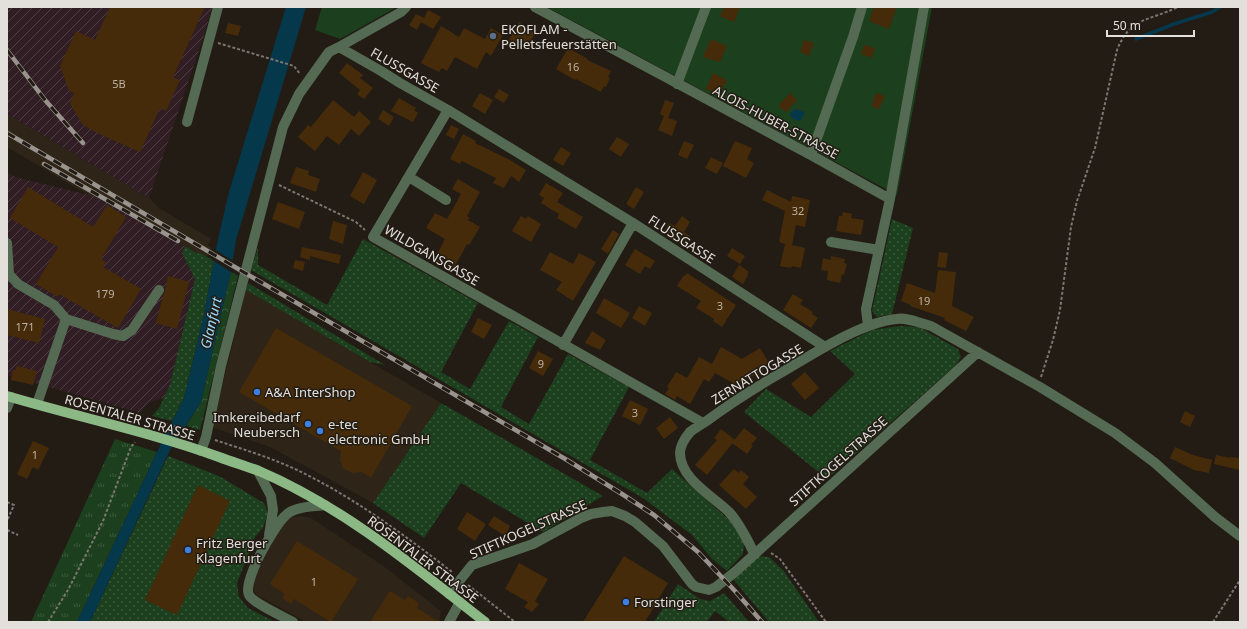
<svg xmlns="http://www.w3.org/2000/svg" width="1247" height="629" viewBox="0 0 1247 629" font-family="'Noto Sans',sans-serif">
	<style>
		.built { fill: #2e2518 }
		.industrial { fill: url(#industrial-furrows) }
		.grass { fill: url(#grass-dots) }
		.forest { fill: url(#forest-crowns) }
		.park { fill: url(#park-tufts) }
		.garden { fill: #1c3f1d }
		.water { fill: #06384c }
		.pier { fill: #221c14 }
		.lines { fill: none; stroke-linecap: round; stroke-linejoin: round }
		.stream { stroke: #06384c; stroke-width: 3.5 }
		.building { fill: #462b0a }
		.path { stroke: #7b7670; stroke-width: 2; stroke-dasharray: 3 2; stroke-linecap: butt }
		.minor { stroke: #546a52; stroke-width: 10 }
		.major { stroke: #8cb886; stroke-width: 10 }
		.rail-casing { stroke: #98938d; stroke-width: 4.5 }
		.rail { stroke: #221c14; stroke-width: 3; stroke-dasharray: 9; stroke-linecap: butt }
		.service-dot { fill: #5c6f8a; stroke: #221c14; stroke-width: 1.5 }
		.shop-dot { fill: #3f7fe0; stroke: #221c14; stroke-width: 1.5 }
		.labels { text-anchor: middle; stroke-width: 3; stroke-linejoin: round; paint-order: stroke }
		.number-label { font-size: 11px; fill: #bcb2a6 }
		.poi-label { font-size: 13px; fill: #e3dfda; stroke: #221c14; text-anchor: start }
		.street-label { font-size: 13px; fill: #e3dfda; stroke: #221c14 }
		.water-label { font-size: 14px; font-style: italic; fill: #9cdbfb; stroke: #221c14 }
	</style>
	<defs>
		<pattern id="industrial-furrows" width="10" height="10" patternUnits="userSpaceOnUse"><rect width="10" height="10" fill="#301e24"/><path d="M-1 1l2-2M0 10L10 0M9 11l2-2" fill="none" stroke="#4e3e43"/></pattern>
		<pattern id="grass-dots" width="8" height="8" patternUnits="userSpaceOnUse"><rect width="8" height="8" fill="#1c3f1d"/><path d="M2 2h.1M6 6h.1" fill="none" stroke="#3d5a3d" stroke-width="1.8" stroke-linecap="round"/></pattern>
		<pattern id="forest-crowns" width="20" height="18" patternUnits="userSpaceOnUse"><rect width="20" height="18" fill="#1c3f1d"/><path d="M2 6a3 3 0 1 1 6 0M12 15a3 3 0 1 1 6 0" fill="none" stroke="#3d5a3d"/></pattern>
		<pattern id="park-tufts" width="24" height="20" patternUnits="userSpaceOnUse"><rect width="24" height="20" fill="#1c3f1d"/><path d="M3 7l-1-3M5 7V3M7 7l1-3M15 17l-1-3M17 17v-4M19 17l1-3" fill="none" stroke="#3d5a3d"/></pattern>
	</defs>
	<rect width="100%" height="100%" fill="#221c14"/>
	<path class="built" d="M 7,114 L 149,198 L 159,208 L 211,239 L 208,245 L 212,248 L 207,257 L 199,252 L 198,254 L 101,198 L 90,196 L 7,147 Z
		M 246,290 L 441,403 L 373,503 L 270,447 L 212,427 Z
		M 302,516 L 311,518 L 382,565 L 441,611 L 439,622 L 306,622 L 257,595 L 252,588 L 254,579 L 280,527 L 285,521 L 292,517 Z"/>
	<path class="industrial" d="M 7,7 L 212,7 L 206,29 L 149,198 L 7,114 Z
		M 7,173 L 15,177 L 101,198 L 185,246 L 182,253 L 195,279 L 170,385 L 165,397 L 148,403 L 140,413 L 7,375 Z"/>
	<path class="grass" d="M 892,219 L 913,228 L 892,314 L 877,317 L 872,311 Z
		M 363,239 L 478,303 L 441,372 L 470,389 L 509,321 L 538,337 L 501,407 L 529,424 L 568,354 L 629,387 L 590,460 L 647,493 L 672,469 L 729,520 L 741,536 L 744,545 L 743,554 L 727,571 L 712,559 L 692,535 L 643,498 L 251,270 L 258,247 L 258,265 L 327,305 Z
		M 185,246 L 198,254 L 199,252 L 214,261 L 204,314 L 184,398 L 172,421 L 152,416 L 159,408 L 170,385 L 195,279 L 182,253 Z
		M 248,283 L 385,365 L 370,362 L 246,290 Z
		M 899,326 L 919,327 L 958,349 L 961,357 L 956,365 L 827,479 L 744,412 L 766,389 L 811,417 L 855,374 L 830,351 L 872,330 Z
		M 441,403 L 603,496 L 543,532 L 461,483 L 424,538 L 373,503 Z
		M 168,456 L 219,476 L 264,503 L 268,513 L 263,528 L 255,537 L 237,583 L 239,597 L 248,608 L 275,622 L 90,622 Z
		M 758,556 L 769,557 L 783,570 L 819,622 L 769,622 L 733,579 Z
		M 678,584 L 700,599 L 710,601 L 724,593 L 749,622 L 729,622 L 715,611 L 707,622 L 654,622 Z"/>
	<path class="forest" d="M 231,271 L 238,276 L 200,430 L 186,426 L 201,402 Z"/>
	<path class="park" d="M 115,439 L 157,452 L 77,622 L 31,622 Z"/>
	<path class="garden" d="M 322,7 L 397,7 L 340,39 L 315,30 Z
		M 547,7 L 932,7 L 897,195 Z"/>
	<path class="water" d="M 286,7 L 306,7 L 236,240 L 231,271 L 201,402 L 170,450 L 90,622 L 77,622 L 157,452 L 184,398 L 204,314 L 218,239 L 229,192 Z
		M 795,109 L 805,112 L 801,121 L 793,119 L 790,114 Z"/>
	<path class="pier" d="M 214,249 L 235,262 L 233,273 L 212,260 Z"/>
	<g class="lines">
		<path class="stream" d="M 1136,39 L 1174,24 L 1212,12 L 1220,7"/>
	</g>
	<path class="building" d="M 110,7 L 205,7 L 173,77 L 180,80 L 166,111 L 160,108 L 140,152 L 97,133 L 82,124 L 70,103 L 74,93 L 69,91 L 60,66 L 76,31 L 95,40 Z
		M 724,7 L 740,7 L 734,22 L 720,16 Z
		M 874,7 L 897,7 L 889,29 L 869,21 Z
		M 428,10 L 441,17 L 433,29 L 421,22 L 417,30 L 409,25 L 416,14 L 424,18 Z
		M 519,22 L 536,32 L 527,47 L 521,44 L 520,46 L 509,40 Z
		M 228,23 L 241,26 L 238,36 L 225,33 Z
		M 441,26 L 459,37 L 464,28 L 485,39 L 491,28 L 503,35 L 491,56 L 486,52 L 477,69 L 455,57 L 447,71 L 442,68 L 439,72 L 421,63 Z
		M 711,39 L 727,46 L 720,62 L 703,57 Z
		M 804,40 L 814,43 L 809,56 L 800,52 Z
		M 864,45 L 875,48 L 872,58 L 861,54 Z
		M 568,48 L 588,59 L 587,60 L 611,71 L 608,77 L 610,78 L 606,87 L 604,86 L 601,92 L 576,79 L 575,80 L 556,69 Z
		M 347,63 L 363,75 L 360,78 L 373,88 L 364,99 L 357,94 L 360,90 L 339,73 Z
		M 713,73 L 727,80 L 719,95 L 706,89 Z
		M 499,89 L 509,95 L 504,103 L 494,97 Z
		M 480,93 L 493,100 L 485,114 L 472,106 Z
		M 790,93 L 797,100 L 786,112 L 778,106 Z
		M 876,93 L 885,96 L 879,109 L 871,106 Z
		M 399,98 L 416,108 L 414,110 L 418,113 L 413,122 L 391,111 Z
		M 333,100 L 354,117 L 359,111 L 371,122 L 359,136 L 351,129 L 339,145 L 327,136 L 315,151 L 298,137 L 308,125 L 311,127 Z
		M 665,100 L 674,103 L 668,118 L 660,114 Z
		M 383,110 L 394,117 L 389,126 L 378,119 Z
		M 664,116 L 677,121 L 672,136 L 658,130 Z
		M 451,125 L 459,129 L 454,139 L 446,135 Z
		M 463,134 L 476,141 L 475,143 L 510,160 L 526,170 L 519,182 L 511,176 L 504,188 L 493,183 L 496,178 L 462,161 L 460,164 L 450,159 Z
		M 617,137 L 629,144 L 621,157 L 609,149 Z
		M 684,141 L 694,145 L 687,159 L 678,155 Z
		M 735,141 L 752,148 L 747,159 L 754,163 L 746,178 L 723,166 Z
		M 561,147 L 571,153 L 563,166 L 553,160 Z
		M 711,157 L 723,163 L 717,174 L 705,168 Z
		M 296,167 L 309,171 L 308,175 L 320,179 L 316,192 L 290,183 Z
		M 363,172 L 377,180 L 364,204 L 350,196 Z
		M 458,179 L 480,192 L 467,216 L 470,218 L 468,220 L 480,227 L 469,245 L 467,244 L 453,270 L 434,260 L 445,239 L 426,228 L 435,213 L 447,219 L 461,194 L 452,189 Z
		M 546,183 L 563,193 L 557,202 L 583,217 L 576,229 L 557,218 L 559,214 L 541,203 L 544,198 L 539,195 Z
		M 28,187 L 93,227 L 107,205 L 126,217 L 101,259 L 106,262 L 103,267 L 141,289 L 118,328 L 59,294 L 58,297 L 36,284 L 58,247 L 10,218 Z
		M 636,187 L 644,192 L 634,209 L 626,204 Z
		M 767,190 L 791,202 L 792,196 L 810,200 L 805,227 L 796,225 L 792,245 L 805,248 L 801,268 L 792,266 L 791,268 L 780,266 L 785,244 L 779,242 L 785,211 L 762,200 Z
		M 278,202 L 305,212 L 299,229 L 272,219 Z
		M 843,212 L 852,214 L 851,218 L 864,220 L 861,235 L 836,231 L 839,216 L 842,216 Z
		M 521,216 L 526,219 L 528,216 L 541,224 L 531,242 L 512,231 Z
		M 682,216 L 690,222 L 684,232 L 690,236 L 683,246 L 663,232 L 669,223 L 675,226 Z
		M 333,221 L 347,225 L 343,244 L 329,239 Z
		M 613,230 L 619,234 L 608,254 L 601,249 Z
		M 302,247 L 341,255 L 339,264 L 310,256 L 310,260 L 300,257 Z
		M 732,248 L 745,256 L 740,264 L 727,256 Z
		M 635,249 L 655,261 L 650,269 L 645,266 L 640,274 L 625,265 Z
		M 550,252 L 573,264 L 579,253 L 596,262 L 573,301 L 556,290 L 562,282 L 540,270 Z
		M 939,252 L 948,253 L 946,268 L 937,267 Z
		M 831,256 L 845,259 L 844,263 L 847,264 L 844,275 L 842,274 L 840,283 L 827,280 L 828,271 L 821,270 L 823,258 L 831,260 Z
		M 295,260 L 305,262 L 303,271 L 293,268 Z
		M 739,265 L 749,272 L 747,274 L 748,275 L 743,284 L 732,277 Z
		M 938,270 L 956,272 L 952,306 L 974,317 L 966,331 L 944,320 L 945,318 L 910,306 L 911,305 L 901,301 L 907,283 L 935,293 Z
		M 687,273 L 736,305 L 722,327 L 713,321 L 714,319 L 696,308 L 701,301 L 677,286 L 684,275 L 685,276 Z
		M 168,276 L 189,282 L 177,329 L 156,323 L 163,296 L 165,291 Z
		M 793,294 L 803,300 L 800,304 L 813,312 L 812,314 L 818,318 L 811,328 L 783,310 Z
		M 604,298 L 630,313 L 621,328 L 596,313 Z
		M 639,306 L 652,313 L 645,326 L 632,318 Z
		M 7,309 L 45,319 L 39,343 L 7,335 Z
		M 478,318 L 492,325 L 484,339 L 471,332 Z
		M 276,328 L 412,406 L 371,478 L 362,472 L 352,473 L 343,468 L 340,460 L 341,451 L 239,392 Z
		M 592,331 L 606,340 L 600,350 L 585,343 Z
		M 721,347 L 742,359 L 760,348 L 770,365 L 747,380 L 742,388 L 715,373 L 709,382 L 704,379 L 690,404 L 677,396 L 675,400 L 665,394 L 669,388 L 667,387 L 676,372 L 687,378 L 699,357 L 712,364 Z
		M 538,351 L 553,359 L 543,376 L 529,368 Z
		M 17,366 L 37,371 L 33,385 L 11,380 L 13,370 L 16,370 Z
		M 805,372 L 819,388 L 805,400 L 791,384 Z
		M 630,400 L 648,409 L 640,425 L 622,416 Z
		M 1185,411 L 1195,416 L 1190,427 L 1180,422 Z
		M 670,417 L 678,428 L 664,439 L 656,428 Z
		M 744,428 L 757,438 L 751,445 L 753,446 L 747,454 L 732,443 Z
		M 721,429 L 735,440 L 707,475 L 695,465 L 717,440 L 714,438 Z
		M 33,441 L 49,448 L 38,470 L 33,467 L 27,479 L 17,474 Z
		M 1175,447 L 1193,455 L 1212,460 L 1209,473 L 1194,470 L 1170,458 Z
		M 1216,455 L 1230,458 L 1230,457 L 1240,458 L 1240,470 L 1214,464 Z
		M 734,469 L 739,473 L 741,470 L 749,477 L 743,484 L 757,497 L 746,509 L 719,485 Z
		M 198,485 L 230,501 L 177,615 L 145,600 Z
		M 467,512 L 486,524 L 475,541 L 457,529 Z
		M 494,516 L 510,526 L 505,536 L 488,525 Z
		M 297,541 L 358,579 L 331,622 L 294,599 L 291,604 L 282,598 L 285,594 L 270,584 Z
		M 624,556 L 668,583 L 645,622 L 583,622 Z
		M 519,563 L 548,579 L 535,601 L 539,604 L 532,612 L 524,607 L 528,602 L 505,589 Z
		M 390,591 L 405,600 L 408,596 L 419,603 L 417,608 L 439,622 L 370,622 Z"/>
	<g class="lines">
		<path class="path" d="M 218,43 L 294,66 L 300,74
			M 279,185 L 356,222 L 365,230
			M 1041,377 L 1053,340 L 1060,310 L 1071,227 L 1077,201 L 1095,148 L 1117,50 C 1130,17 1149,21 1178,7
			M 147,423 L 150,419 L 196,433
			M 215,440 C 242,449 269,457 295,469 C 352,496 403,534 452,572
			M 7,502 L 14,505 L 7,521
			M 7,530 L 18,535
			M 771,553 L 780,559 L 826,622
			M 468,585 L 515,622
			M 48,622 L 68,590 L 103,521 L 131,447 L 135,442
			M 1213,622 L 1240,580"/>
		<path class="minor" d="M 535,7 L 811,155 L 890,199 L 866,309 L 868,326
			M 339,47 L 401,12 L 406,7
			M 677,84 L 706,7
			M 448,110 L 373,237 L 703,423
			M 187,122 L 218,7
			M 811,155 L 853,37 L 862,7
			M 409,177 L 446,200
			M 890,199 L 924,7
			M 831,242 L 879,250
			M 7,243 L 9,274 L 18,284 L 54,305 L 66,319 L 37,404
			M 66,319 L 113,334 L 123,336 L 132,330 L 159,290
			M 563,345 L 633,223
			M 7,408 L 11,397
			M 201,451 L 206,437 L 221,366 L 283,127 L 299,94 L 329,52 L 339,47 L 381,71 L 400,83 L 448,110 L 633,223 L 825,347
			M 258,471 L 271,496 L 273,510 L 269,535
			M 754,553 C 747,539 740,524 729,512 C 713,496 680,479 680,453 C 680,446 685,438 690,432 C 695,428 702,424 708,420 C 732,402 758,386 784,371 C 815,353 860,323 896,319 C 907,317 920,323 931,326 L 1040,387 L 1115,433 L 1155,463 L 1215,517 L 1240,536
			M 449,594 L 472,565 L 533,544 L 581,518 L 591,514 L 603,512 L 612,511 L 625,516 L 635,522 L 663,546 L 692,584 L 696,587 L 709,590 L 716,587 L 735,572 L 978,352
			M 293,622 C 284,617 253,603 249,595 C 242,582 274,526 285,516 C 294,506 313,507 325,505
			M 449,622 L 460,602"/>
		<path class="major" d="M 7,396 C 78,417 150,432 219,457 C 232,462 246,466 259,471 C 343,507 414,566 485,622"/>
		<g class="rail-casing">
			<path id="rail" d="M 7,50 L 45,100 L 83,143
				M 7,133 L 240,270 L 567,460 L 622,494 L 654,515 L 698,552 L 735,591 L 762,622
				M 44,164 L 178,241"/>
		</g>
		<use href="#rail" class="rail"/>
	</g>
	<circle class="service-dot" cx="493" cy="36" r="4"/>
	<g class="shop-dot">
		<circle cx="257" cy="392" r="4"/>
		<circle cx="308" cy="424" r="4"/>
		<circle cx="320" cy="431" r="4"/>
		<circle cx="188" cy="550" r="4"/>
		<circle cx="626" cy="602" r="4"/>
	</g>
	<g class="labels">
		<g class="number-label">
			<text x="573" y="71">16</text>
			<text x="119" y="88">5B</text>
			<text x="798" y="215">32</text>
			<text x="105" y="298">179</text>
			<text x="924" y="305">19</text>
			<text x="720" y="310">3</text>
			<text x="25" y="331">171</text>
			<text x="541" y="368">9</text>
			<text x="635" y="417">3</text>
			<text x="35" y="459">1</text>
			<text x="314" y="586">1</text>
		</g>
		<g class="poi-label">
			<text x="501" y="34">EKOFLAM -<tspan x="501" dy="15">Pelletsfeuerstätten</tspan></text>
			<text x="265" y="397">A&amp;A InterShop</text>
			<text x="300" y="422" text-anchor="end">Imkereibedarf<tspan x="300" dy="15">Neubersch</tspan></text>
			<text x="328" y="429">e-tec<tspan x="328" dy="15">electronic GmbH</tspan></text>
			<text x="196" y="548">Fritz Berger<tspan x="196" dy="15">Klagenfurt</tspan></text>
			<text x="634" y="607">Forstinger</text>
		</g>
		<g class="street-label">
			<text transform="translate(405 70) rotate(30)" y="5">FLUSSGASSE</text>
			<text transform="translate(776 122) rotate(28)" y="5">ALOIS-HUBER-STRASSE</text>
			<text transform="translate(682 239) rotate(33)" y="5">FLUSSGASSE</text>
			<text transform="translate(432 255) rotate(30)" y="5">WILDGANSGASSE</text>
			<text transform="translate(757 374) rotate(-31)" y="5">ZERNATTOGASSE</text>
			<text transform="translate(130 417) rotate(16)" y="5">ROSENTALER STRASSE</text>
			<text transform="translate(838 461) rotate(-42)" y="5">STIFTKOGELSTRASSE</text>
			<text transform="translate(528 529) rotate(-24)" y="5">STIFTKOGELSTRASSE</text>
			<text transform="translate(423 559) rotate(37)" y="5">ROSENTALER STRASSE</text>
		</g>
		<g class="water-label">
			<text transform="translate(211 323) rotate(-77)" y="5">Glanfurt</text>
		</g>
	</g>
	<rect width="1247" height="629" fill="none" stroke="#e3dfda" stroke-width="16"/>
	<path d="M1107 30v6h87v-6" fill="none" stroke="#e3dfda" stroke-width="2"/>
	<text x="1113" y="30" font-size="12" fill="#e3dfda" stroke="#221c14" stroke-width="3" paint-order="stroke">50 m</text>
</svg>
